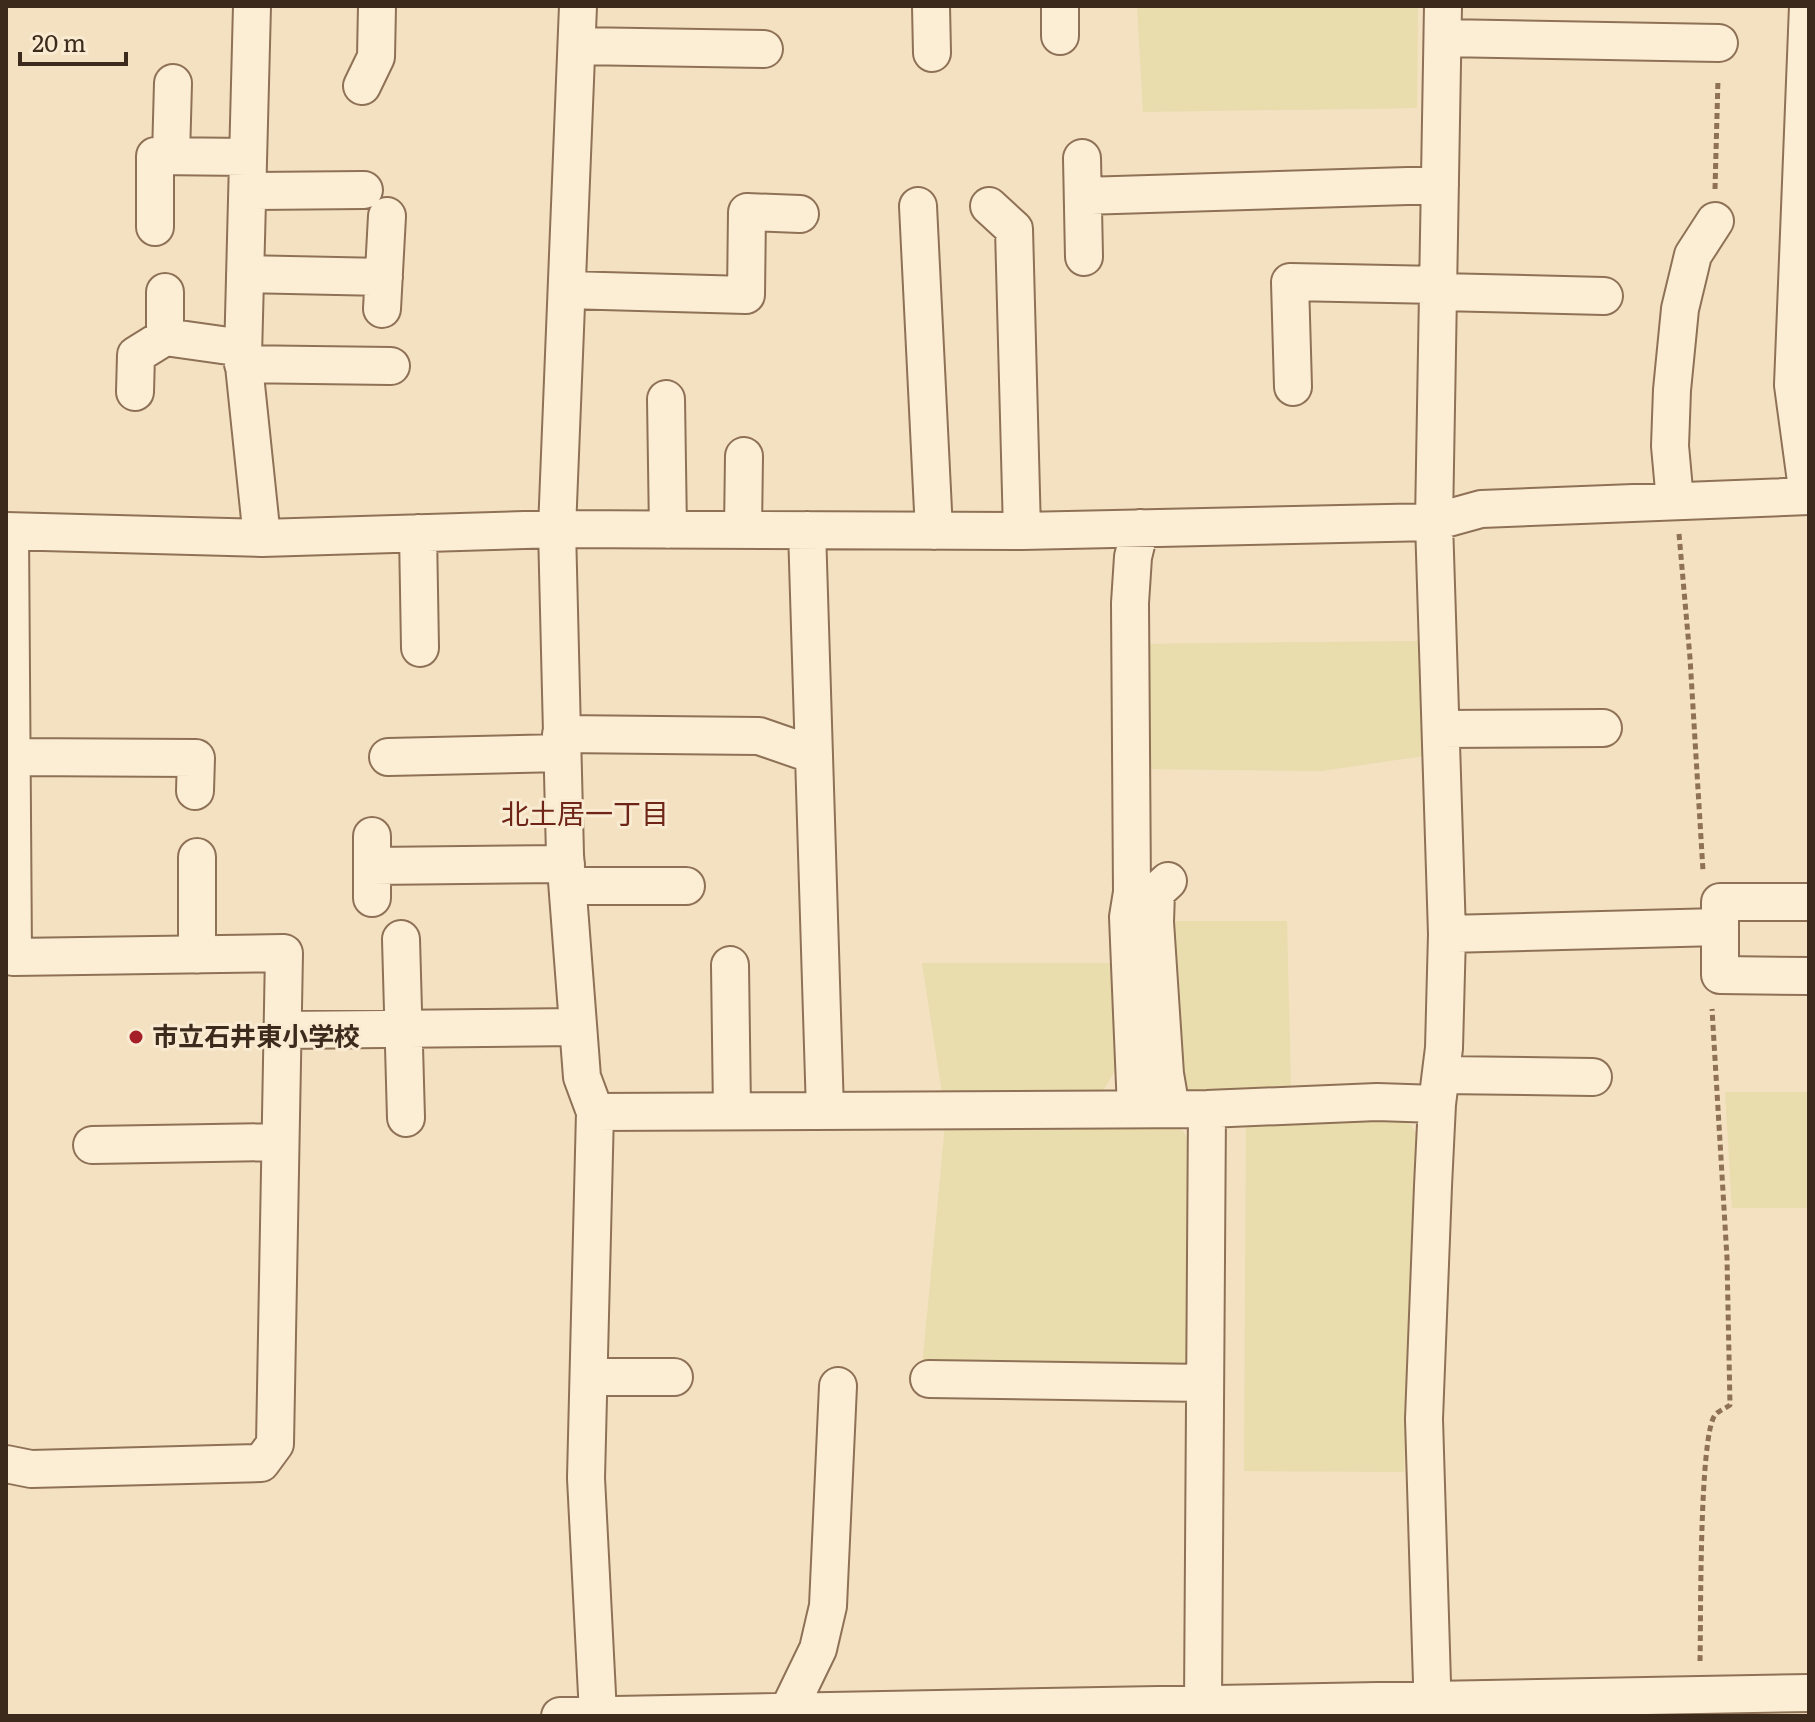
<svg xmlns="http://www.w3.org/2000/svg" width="1815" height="1722" viewBox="0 0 1815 1722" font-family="Literata,'Noto Sans JP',serif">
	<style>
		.farmland { fill: #e9dcad }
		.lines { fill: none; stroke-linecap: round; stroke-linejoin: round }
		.minor-casing { stroke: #8e7156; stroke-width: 40 }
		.path { stroke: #8e7156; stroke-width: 5; stroke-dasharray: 6 4; stroke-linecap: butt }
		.minor { stroke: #fceed5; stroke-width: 36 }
		.poi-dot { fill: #a41f28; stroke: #f9ebd1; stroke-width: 3 }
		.labels { text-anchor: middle; stroke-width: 6; stroke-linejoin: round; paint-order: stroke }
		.poi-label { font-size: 26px; font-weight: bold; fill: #3c2a1c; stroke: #f9ebd1; text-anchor: start }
		.neighbourhood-label { font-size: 28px; fill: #6e2417; stroke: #f9ebd1 }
	</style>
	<rect width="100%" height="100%" fill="#f3e1c1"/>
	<path class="farmland" d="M 1137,6 L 1418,6 L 1417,108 L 1143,112 Z
		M 1418,641 L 1424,756 L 1321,771 L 1142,769 L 1141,644 Z
		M 1165,921 L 1287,921 L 1291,1088 L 1188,1091 L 1181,1082 Z
		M 922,963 L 1116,963 L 1117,1067 L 1103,1091 L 942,1093 Z
		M 1725,1092 L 1809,1092 L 1809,1208 L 1732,1208 Z
		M 1246,1120 L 1401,1120 L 1411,1125 L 1420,1140 L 1422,1157 L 1408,1344 L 1404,1472 L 1244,1471 Z
		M 1174,1124 L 1183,1131 L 1190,1144 L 1188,1358 L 1178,1370 L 922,1368 L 945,1125 Z"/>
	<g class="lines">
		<g class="minor-casing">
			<path id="minor" d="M 252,6 L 243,356 L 262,538
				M 578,6 L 557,529 L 565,855 L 582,1077 L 595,1112 L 586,1478 L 598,1714
				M 931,6 L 932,53
				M 1060,6 L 1060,36
				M 1808,6 L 1793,385 L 1808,496
				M 1443,38 L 1719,43
				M 577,46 L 764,49
				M 362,86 L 376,57 L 377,6
				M 171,156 L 173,83
				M 1082,158 L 1084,257
				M 248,191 L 364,190
				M 1083,196 L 1440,185
				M 918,206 L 934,531
				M 989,206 L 1014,229 L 1022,531
				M 155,227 L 155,156 L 248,157
				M 245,274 L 384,277
				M 567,290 L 746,295 L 747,212 L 800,214
				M 165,292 L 165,337
				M 1439,292 L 1604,296
				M 382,309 L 387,216
				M 243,364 L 391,366
				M 1293,387 L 1290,282 L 1439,285
				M 135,392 L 136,355 L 165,337 L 243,348
				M 666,399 L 668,530
				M 1675,501 L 1670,446 L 1672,390 L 1680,309 L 1693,255 L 1715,221
				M 743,530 L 744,456
				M 807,530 L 825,1111
				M 6,531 L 262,538 L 557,529 L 1022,531 L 1434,522 L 1481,509 L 1809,496
				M 418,533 L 420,648
				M 1441,729 L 1603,728
				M 561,734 L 759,736 L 814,755
				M 12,757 L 196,758 L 195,791
				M 388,757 L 562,753
				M 372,836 L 372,898
				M 372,866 L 566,864
				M 1168,881 L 1156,892 L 1155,922 L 1165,1074 L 1171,1109
				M 568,886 L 686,886
				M 1809,902 L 1720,902 L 1720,975 L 1809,976
				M 1447,934 L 1719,927
				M 401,939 L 406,1118
				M 197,955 L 197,857
				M 730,965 L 732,1111
				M 282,1030 L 578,1027
				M 1441,1075 L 1593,1077
				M 1136,1109 L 1128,917 L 1132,892 L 1130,603 L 1133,557 L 1140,528
				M 595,1112 L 1207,1109 L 1377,1102 L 1437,1104
				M 92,1145 L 279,1142
				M 589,1377 L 674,1377
				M 929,1379 L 1205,1383
				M 6,1464 L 31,1469 L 261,1463 L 275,1444 L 284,953 L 13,957 L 10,532
				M 1203,1703 L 1207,1109
				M 788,1711 L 818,1649 L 828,1606 L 838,1386
				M 560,1716 L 1809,1693
				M 1433,1716 L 1424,1419 L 1433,1186 L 1437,1104 L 1444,1048 L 1447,934 L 1434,522 L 1443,6"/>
		</g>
		<path class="path" d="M 1715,189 L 1718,79
			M 1679,534 L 1690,658 L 1703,871
			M 1700,1661 C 1701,1623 1699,1436 1715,1415 C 1718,1411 1726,1408 1730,1405 L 1727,1258 L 1712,1009"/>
		<use href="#minor" class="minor"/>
	</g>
	<circle class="poi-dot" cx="136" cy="1037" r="8"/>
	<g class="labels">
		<g class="poi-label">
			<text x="152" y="1046">市立石井東小学校</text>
		</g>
		<g class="neighbourhood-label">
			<text x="585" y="824">北土居一丁目</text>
		</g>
	</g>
	<rect width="1815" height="1722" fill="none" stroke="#3c2a1c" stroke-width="16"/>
	<path d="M20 52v12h106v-12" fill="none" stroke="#3c2a1c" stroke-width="4"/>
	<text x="32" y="52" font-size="24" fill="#3c2a1c" stroke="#f9ebd1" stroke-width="6" paint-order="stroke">20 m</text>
</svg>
